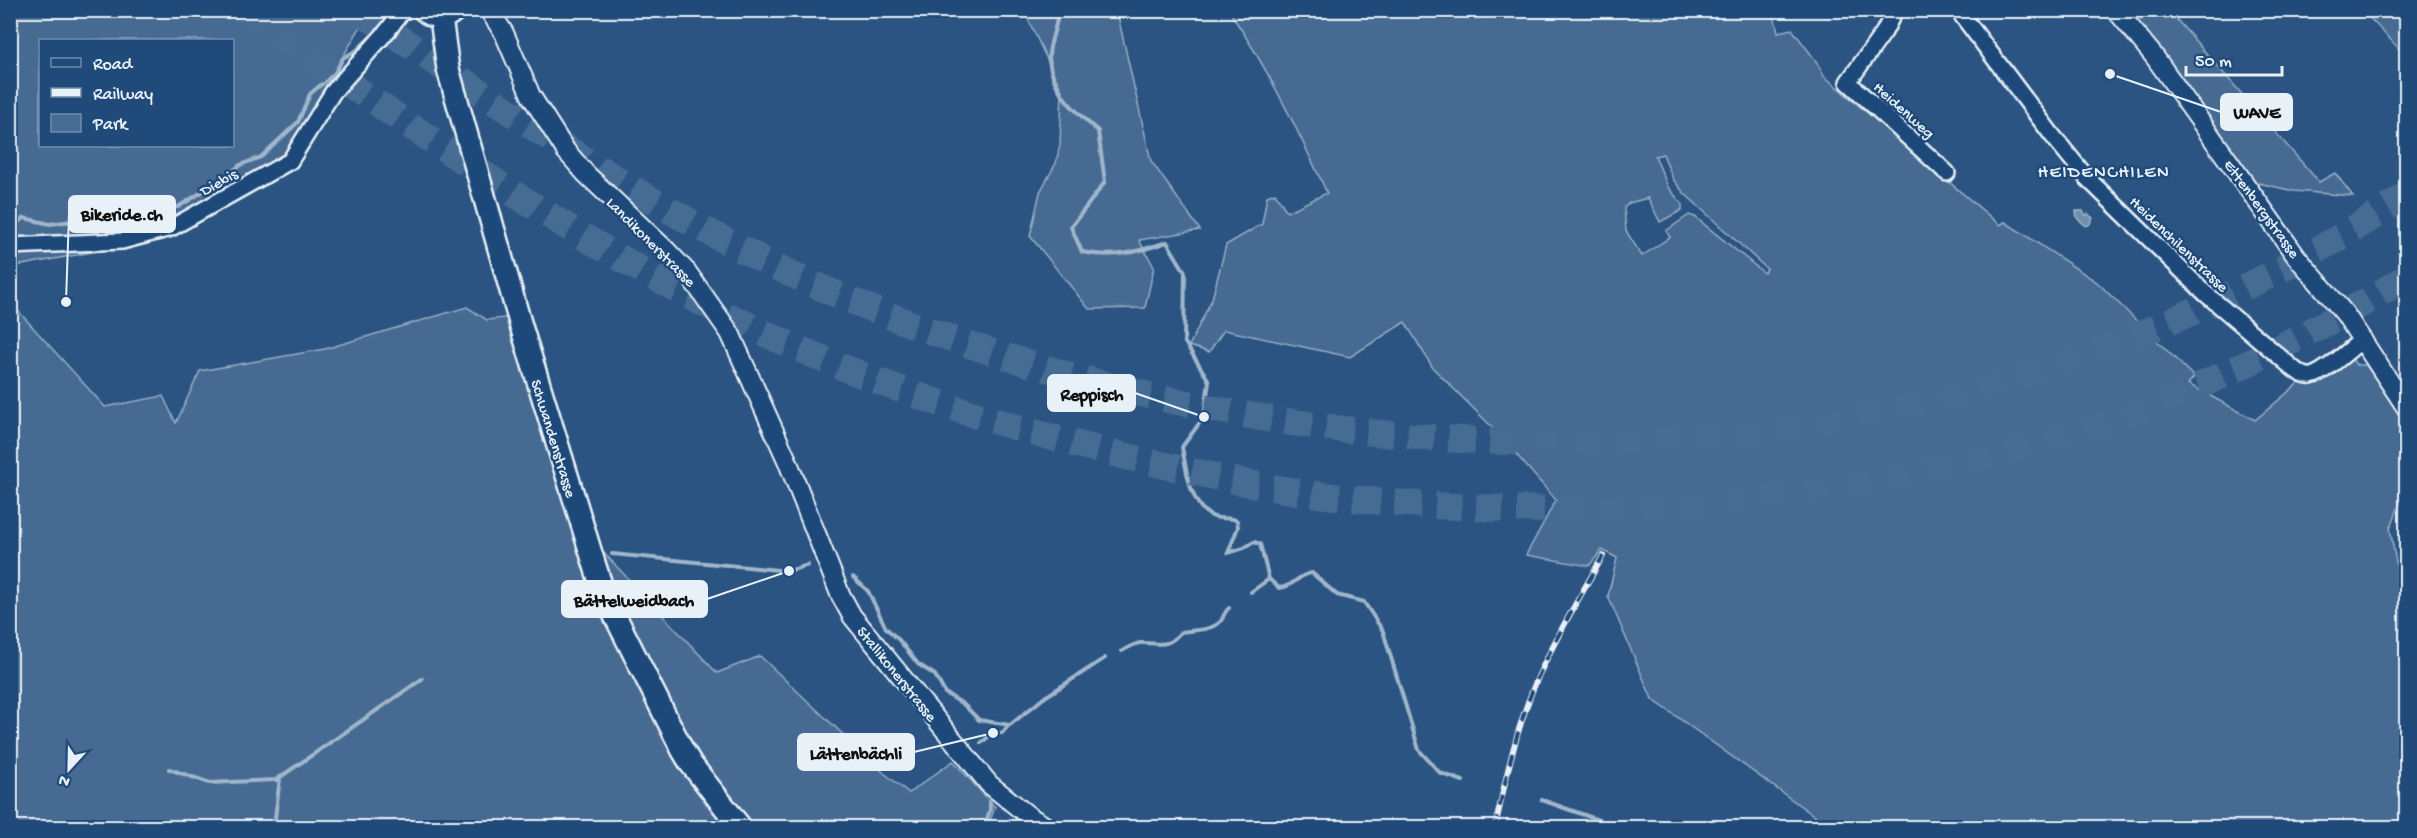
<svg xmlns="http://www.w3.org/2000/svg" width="2417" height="838" viewBox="0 0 2417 838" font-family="'Gochi Hand',sans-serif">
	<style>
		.green { fill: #476b93; stroke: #98aec6; stroke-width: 1.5; fill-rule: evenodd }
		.water { fill: #708ead; stroke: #a0b6cb; stroke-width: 1.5 }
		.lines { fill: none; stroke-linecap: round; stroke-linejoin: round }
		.stream { stroke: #a0b6cb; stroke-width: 4 }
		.motorway-tunnel { stroke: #476c94; stroke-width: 27; stroke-dasharray: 27 14; stroke-linecap: butt }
		.minor-casing { stroke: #e8f1f8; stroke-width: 20 }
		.tertiary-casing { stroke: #e8f1f8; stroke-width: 22 }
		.secondary-casing { stroke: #e8f1f8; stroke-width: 26 }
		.minor { stroke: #1f4a7a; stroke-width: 15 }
		.tertiary { stroke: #1f4a7a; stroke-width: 18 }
		.secondary { stroke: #1f4a7a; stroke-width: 21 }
		.rail-casing { stroke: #e8f1f8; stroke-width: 6 }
		.rail { stroke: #1f4a7a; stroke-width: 4; stroke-dasharray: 11; stroke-linecap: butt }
		.labels { text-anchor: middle; stroke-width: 5; stroke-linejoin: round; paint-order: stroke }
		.street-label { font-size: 16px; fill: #e8f1f8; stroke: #1f4a7a }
		.neighbourhood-label { font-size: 18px; letter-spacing: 1.5px; fill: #e8f1f8; stroke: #1f4a7a }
		.leader { fill: none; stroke: #e8f1f8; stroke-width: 2 }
		.callout-dot { fill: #e8f1f8; stroke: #1f4a7a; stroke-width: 2 }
		.callout { fill: #e8f1f8; stroke: #e8f1f8; stroke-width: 2 }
		.callout-label { font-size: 18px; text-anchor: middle; font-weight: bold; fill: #111 }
	</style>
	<rect width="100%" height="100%" fill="#2b5482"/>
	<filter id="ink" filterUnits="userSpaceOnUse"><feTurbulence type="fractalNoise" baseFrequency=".0167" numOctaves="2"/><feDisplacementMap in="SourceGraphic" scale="12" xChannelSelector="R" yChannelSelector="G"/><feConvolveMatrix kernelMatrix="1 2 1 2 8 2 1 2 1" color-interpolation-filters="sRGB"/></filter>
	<g filter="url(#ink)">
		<path class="green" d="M 352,10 L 361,26 L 280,164 L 114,248 L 11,267 L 10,11 ZM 40,40 L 232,40 L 232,146 L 40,146 Z
			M 1024,11 L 1121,11 L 1117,12 L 1151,161 L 1200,230 L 1139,240 L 1154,267 L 1145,308 L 1089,309 L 1030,236 L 1040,192 L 1056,163 L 1060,145 L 1062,91 Z
			M 1229,11 L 1773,11 L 1778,32 L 1792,29 L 1816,61 L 1824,76 L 2000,225 L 2005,222 L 2097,282 L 2194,377 L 2188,384 L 2255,420 L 2300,382 L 2351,357 L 2356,365 L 2366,365 L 2406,424 L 2406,488 L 2390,529 L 2397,568 L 2405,574 L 2406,573 L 2406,827 L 1830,827 L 1652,699 L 1608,596 L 1617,558 L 1602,550 L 1589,566 L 1526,555 L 1556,500 L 1493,428 L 1433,368 L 1405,322 L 1350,357 L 1224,330 L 1209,352 L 1189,346 L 1212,299 L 1226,245 L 1262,224 L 1267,196 L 1275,193 L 1287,212 L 1327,193 C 1298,131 1268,68 1229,11 ZM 1663,154 L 1673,179 L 1684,193 L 1767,269 L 1764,273 L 1695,217 L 1689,215 L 1666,231 L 1670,237 L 1642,256 L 1626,231 L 1624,208 L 1629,203 L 1648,198 L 1660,222 L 1682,210 L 1682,204 L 1668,187 L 1655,156 Z
			M 2128,11 L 2173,11 L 2177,20 L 2319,182 L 2335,173 L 2353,196 L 2294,191 L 2254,182 Z
			M 2363,11 L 2406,11 L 2406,56 Z
			M 10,302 L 105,407 L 163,396 L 176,423 L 200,371 L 325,349 L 467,307 L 487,320 L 512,317 L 586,558 L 604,553 L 717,673 L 760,656 L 884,773 L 909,793 L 953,761 L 995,807 L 988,827 L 11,827 Z"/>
		<path class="water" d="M 2076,211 L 2083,211 L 2085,215 L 2088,214 L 2093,218 L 2089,225 L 2086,226 L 2077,218 Z"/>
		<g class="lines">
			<path class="stream" d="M 1058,10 C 1058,26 1049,41 1049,56 C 1050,90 1075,111 1098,131 L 1105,182 L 1071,227 L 1082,252 C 1113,259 1138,252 1167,242 L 1185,272 L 1184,341 L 1209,381 L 1204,417 L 1182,447 C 1186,467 1190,509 1214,517 C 1222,520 1230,516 1237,521 L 1238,527 L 1228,553 L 1244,548 L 1254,542 L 1260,544 L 1269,579 L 1279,588 C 1296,586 1296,575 1312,573 L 1337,595 L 1364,602 L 1383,631 L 1419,750 L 1440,773 L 1463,781
				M 10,221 L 17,223 L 24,218 L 50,224 L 80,220 L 107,221 L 150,207 L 178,207 L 223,179 L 240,165 L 261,157 L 298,122 L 310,94 L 335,73 L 343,58 L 357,50 L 383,25 L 390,10
				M 612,554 L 789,571 L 808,565
				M 853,577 L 868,591 L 886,628 L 899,640 L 918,664 L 935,675 L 945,693 L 963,704 L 979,720 L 1010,725 L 1045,697 L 1105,658
				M 1251,592 L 1269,579
				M 1122,651 C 1127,648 1134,644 1140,643 C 1160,642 1165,650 1181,632 C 1193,630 1212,631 1221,621 C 1224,616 1224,612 1229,608
				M 981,743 L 993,733 L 1002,733 L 1009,725
				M 169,769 L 210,783 L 276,780 L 422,679
				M 1542,800 L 1621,828
				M 274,826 L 280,778
				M 984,828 L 990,810 L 990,802"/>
			<path class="motorway-tunnel" d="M 241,10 C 405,122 568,239 747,325 C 870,384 1000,427 1133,458 C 1212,477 1293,494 1375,501 C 1595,521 1821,505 2035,444 C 2057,437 2080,432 2102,424 C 2172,400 2240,369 2305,334 C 2340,316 2374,298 2406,277
				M 358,10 C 519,119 681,231 862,305 C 1204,443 1584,482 1944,399 C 1966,395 1987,387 2008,381 C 2072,361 2133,338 2194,311 C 2267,278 2340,241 2406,195"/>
			<g class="minor-casing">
				<path id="minor" d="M 1895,10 L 1884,32 L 1848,82 L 1947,173
					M 1958,10 L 2052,135 L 2087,178 L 2206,294 L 2294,369 C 2299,373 2305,377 2311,376 C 2325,373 2351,348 2363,339
					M 10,246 L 122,241 L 171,228 L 290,161 L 333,92 L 388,30 L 399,15 L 405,10"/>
			</g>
			<g class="tertiary-casing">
				<path id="tertiary" d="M 489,10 L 504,33 L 531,96 L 566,151 L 586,174 L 667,251 L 687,272 L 730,333 L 787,460 L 840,594 L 852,616 L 989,784 L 1030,817 L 1048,828
					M 2116,10 L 2154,56 L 2296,256 L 2345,314 L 2406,407"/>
			</g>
			<g class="secondary-casing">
				<path id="secondary" d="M 424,10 C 434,19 445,20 455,10
					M 441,18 L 448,69 L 521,326 L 594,563 L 604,594 L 682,749 L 691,764 L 741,828"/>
			</g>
			<use href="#minor" class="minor"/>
			<use href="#tertiary" class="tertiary"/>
			<use href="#secondary" class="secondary"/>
			<g class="rail-casing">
				<path id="rail" d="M 1495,828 C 1506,777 1517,725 1538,677 C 1557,635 1580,596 1603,556"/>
			</g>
			<use href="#rail" class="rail"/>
		</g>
	</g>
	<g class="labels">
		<g class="street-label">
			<text transform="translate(1905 109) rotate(42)" y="6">Heidenweg</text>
			<text transform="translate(218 181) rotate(-29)" y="6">Diebis</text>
			<text transform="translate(2263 208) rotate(54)" y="6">Ettenbergstrasse</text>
			<text transform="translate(652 241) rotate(45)" y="6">Landikonerstrasse</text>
			<text transform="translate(2180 243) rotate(44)" y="6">Heidenchilenstrasse</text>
			<text transform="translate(555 438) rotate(73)" y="6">Schwandenstrasse</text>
			<text transform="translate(898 673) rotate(51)" y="6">Stallikonerstrasse</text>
		</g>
		<g class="neighbourhood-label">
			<text x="2104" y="177">HEIDENCHILEN</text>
		</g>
	</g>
	<path class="leader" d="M2110 74L2221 112M66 302L69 214M1204 417L1135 393M789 571L707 599M993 733L914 752"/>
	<g class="callout-dot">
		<circle cx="2110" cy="74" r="6"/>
		<circle cx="66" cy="302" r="6"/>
		<circle cx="1204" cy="417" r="6"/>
		<circle cx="789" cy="571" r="6"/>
		<circle cx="993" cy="733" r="6"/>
	</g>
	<g class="callout">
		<rect x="2221" y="94" width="71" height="36" rx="6"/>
		<rect x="69" y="196" width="106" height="36" rx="6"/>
		<rect x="1048" y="375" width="87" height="36" rx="6"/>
		<rect x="562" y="581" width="145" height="36" rx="6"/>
		<rect x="798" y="734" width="116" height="36" rx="6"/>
	</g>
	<g class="callout-label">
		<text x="2257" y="118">WAVE</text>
		<text x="122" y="220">Bikeride.ch</text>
		<text x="1092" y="400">Reppisch</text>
		<text x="634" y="606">Bättelweidbach</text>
		<text x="856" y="759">Lättenbächli</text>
	</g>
	<rect width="2417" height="838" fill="none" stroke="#1f4a7a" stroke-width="36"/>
	<rect x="18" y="18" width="2381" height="802" fill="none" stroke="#e8f1f8" stroke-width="2" filter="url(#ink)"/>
	<rect x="39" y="39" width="195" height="108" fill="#1f4a7a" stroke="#6f8dac" stroke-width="1.5"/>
	<rect x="51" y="58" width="30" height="9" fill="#1f4a7a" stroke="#6f8dac" stroke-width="1.5"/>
	<text x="93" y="69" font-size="18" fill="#e8f1f8">Road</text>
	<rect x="51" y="88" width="30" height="9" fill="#e8f1f8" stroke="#6f8dac" stroke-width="1.5"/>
	<text x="93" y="99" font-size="18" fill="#e8f1f8">Railway</text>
	<rect x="51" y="114" width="30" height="18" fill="#476b93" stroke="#6f8dac" stroke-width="1.5"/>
	<text x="93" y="129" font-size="18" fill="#e8f1f8">Park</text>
	<g transform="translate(69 769) rotate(202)" stroke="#1f4a7a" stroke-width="4.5" paint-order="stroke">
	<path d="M0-4.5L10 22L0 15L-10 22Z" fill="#e8f1f8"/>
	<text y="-9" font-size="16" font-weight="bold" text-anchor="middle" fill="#e8f1f8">N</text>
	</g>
	<path d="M2186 66v9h96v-9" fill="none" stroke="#e8f1f8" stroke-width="3"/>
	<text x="2195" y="66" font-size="18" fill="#e8f1f8" stroke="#1f4a7a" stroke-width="4.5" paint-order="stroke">50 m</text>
</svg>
